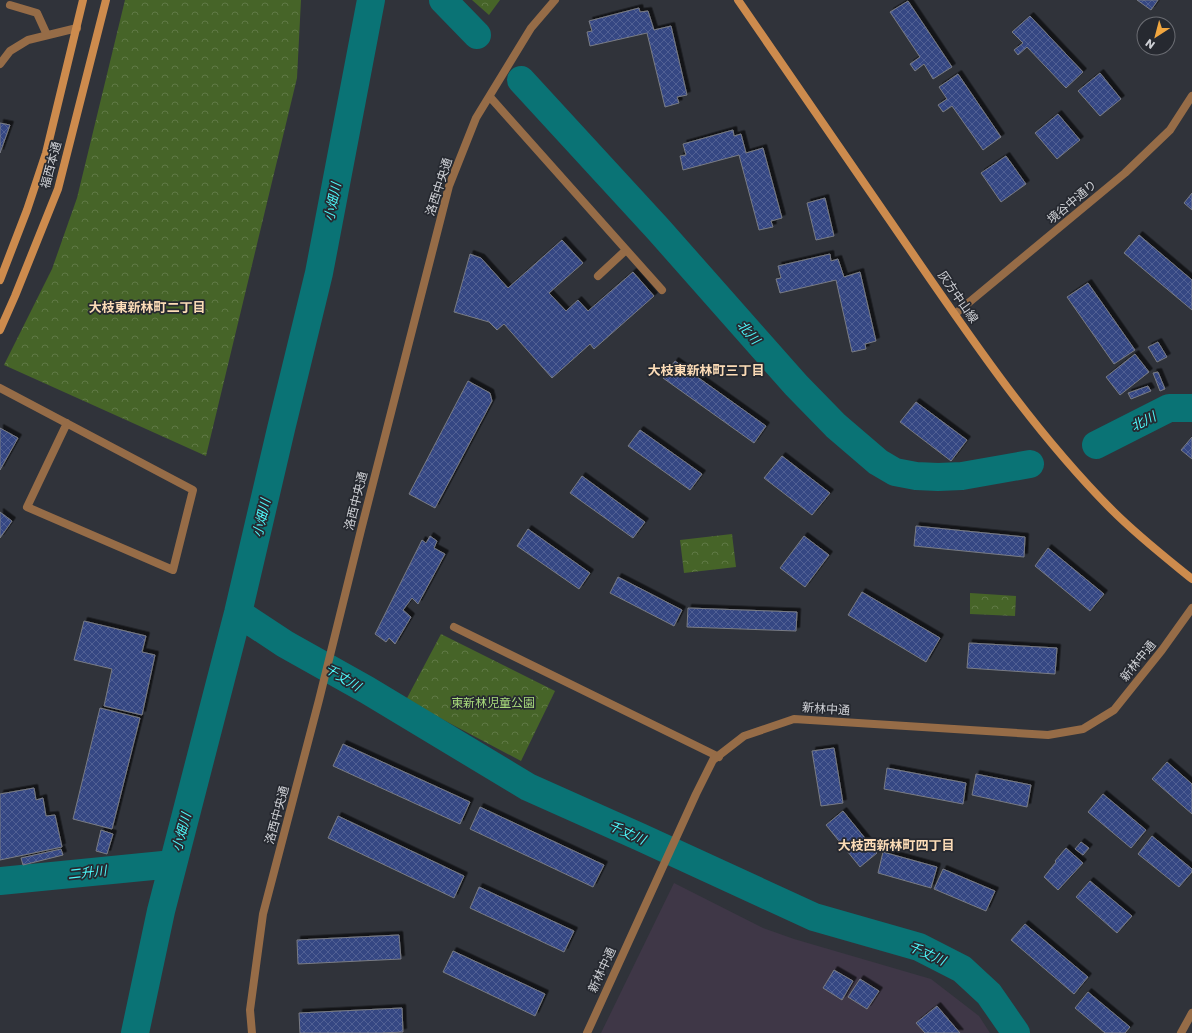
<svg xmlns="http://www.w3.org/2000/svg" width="1192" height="1033" viewBox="0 0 1192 1033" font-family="Poppins,'Noto Sans JP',sans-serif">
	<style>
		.education { fill: #3f3747 }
		.park { fill: url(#park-crowns) }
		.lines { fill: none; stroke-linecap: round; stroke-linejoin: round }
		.river { stroke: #0a7375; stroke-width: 28 }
		.building { fill: url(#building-cross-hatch); stroke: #797c84; filter: url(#shadow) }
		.minor { stroke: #966c47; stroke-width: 8 }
		.tertiary { stroke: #966c47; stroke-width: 8 }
		.secondary { stroke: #cd8b4d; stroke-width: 8 }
		.labels { text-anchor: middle; stroke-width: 3.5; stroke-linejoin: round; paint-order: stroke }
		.street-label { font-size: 12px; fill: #cfd1d6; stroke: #262930 }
		.park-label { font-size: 12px; fill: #a8db7b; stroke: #262930 }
		.water-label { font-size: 13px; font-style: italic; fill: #4df7f9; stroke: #262930 }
		.neighbourhood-label { font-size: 13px; font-weight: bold; fill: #fcdcb7; stroke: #262930 }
	</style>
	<defs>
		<pattern id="park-crowns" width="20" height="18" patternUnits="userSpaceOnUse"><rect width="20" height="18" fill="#466428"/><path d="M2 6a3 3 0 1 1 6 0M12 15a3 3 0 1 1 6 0" fill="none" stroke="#607946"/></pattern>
		<pattern id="building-cross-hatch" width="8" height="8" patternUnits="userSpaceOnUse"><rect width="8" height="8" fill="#354683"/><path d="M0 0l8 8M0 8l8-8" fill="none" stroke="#516094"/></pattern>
		<filter id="shadow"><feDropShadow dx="3.5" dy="-3.5" stdDeviation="0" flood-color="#0009"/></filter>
	</defs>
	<rect width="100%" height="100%" fill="#30333a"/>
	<path class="education" d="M 674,883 L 763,928 L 794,939 L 931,979 L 979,1016 L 990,1033 L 601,1033 Z"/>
	<path class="park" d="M 125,0 L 301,0 L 297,78 L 206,456 L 4,365 L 52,269 L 77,198 Z
		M 472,0 L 500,0 L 489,15 Z
		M 732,534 L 736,567 L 684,573 L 680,540 Z
		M 970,593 L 1016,596 L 1015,616 L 970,614 Z
		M 441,634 L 555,691 L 521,761 L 406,700 Z"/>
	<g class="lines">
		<path class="river" d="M 443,0 L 477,35
			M 521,80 L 658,229 L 796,385 L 836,426 L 878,462 L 895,472 L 916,476 L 938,477 L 962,476 L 1030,464
			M 1096,445 L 1169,408 L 1192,408
			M 238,613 L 285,644 L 367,690 L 528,787 L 640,837 L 814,917 L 919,947 L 962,969 L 989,994 L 1016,1033
			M 0,881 L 173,864
			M 135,1033 L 161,911 L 238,613 L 281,429 L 319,273 L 371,0"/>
	</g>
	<path class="building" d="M 1137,0 L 1158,0 L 1151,10 Z
		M 908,1 L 952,67 L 933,79 L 924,64 L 915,71 L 910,64 L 920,57 L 890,12 Z
		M 639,8 L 640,12 L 648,11 L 654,30 L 671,26 L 687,95 L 677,97 L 679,103 L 665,107 L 647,33 L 590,46 L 587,32 L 592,31 L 589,21 Z
		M 1030,16 L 1083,72 L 1066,88 L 1027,47 L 1018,55 L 1014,50 L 1023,43 L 1012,32 Z
		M 1100,73 L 1121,99 L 1100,116 L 1078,91 Z
		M 958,74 L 1001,137 L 983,150 L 952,106 L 943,112 L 938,105 L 947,99 L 939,87 Z
		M 1058,114 L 1080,140 L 1057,159 L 1035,133 Z
		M 0,123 L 10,125 L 0,153 Z
		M 733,130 L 734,136 L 741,134 L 746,153 L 763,148 L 782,218 L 771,221 L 773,227 L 759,230 L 739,155 L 683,170 L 680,156 L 686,155 L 683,144 Z
		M 1006,156 L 1026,184 L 1001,202 L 981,173 Z
		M 1192,193 L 1192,210 L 1184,203 Z
		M 825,198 L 834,236 L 816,240 L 807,203 Z
		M 1139,235 L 1192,280 L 1192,310 L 1124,253 Z
		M 562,240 L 583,263 L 549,293 L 566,311 L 578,300 L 588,311 L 633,272 L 654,296 L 594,349 L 590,344 L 552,378 L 504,324 L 497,330 L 489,322 L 454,312 L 470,254 L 481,258 L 508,288 Z
		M 830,254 L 831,261 L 838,259 L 844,277 L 860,272 L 876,341 L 865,344 L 866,349 L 852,352 L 836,280 L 780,293 L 776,279 L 781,278 L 778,266 Z
		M 1088,283 L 1135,350 L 1114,364 L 1067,297 Z
		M 1158,342 L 1167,357 L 1157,362 L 1148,347 Z
		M 1135,354 L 1149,372 L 1120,395 L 1106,377 Z
		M 675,361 L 766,426 L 754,443 L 663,378 Z
		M 1158,372 L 1165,389 L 1160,391 L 1153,373 Z
		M 468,381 L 490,393 L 492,401 L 435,508 L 409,494 Z
		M 1148,386 L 1151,391 L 1131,399 L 1128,393 Z
		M 916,402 L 967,440 L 951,461 L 900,422 Z
		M 0,428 L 18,438 L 0,470 Z
		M 640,430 L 702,474 L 690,490 L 628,446 Z
		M 1192,437 L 1192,459 L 1181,450 Z
		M 782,456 L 830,493 L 812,515 L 764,478 Z
		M 582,476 L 645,522 L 633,538 L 570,493 Z
		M 0,512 L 12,521 L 0,538 Z
		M 916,526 L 1025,537 L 1024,557 L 914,546 Z
		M 528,529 L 590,573 L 579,589 L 517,546 Z
		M 430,536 L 437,541 L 434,548 L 445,554 L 418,604 L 412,598 L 403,610 L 411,617 L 395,644 L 389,638 L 386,642 L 375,634 L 422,540 L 426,543 Z
		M 804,536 L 829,555 L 805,587 L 780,568 Z
		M 1048,548 L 1104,594 L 1090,611 L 1035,566 Z
		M 618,577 L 682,610 L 674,626 L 610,593 Z
		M 862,592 L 940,638 L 926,662 L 848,615 Z
		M 688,608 L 797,612 L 796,631 L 687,627 Z
		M 84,621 L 146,636 L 142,652 L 155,655 L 142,715 L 104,706 L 112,669 L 74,660 Z
		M 969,643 L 1057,648 L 1055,674 L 967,668 Z
		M 100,708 L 140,718 L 112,829 L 73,819 Z
		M 343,744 L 470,802 L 460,824 L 333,766 Z
		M 834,748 L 843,803 L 821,806 L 812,751 Z
		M 1167,762 L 1192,784 L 1192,814 L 1152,779 Z
		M 887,768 L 966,783 L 963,804 L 884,789 Z
		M 976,774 L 1031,785 L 1027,807 L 972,795 Z
		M 34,788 L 36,800 L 43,798 L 46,816 L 55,815 L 62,847 L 0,860 L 0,794 Z
		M 1103,794 L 1146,830 L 1131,848 L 1088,812 Z
		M 480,807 L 604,865 L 593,887 L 470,829 Z
		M 843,811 L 877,853 L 860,867 L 826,825 Z
		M 338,816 L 464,876 L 454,898 L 328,838 Z
		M 101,830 L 113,834 L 107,854 L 96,851 Z
		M 1152,836 L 1192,869 L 1192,872 L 1179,887 L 1138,854 Z
		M 1081,842 L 1089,848 L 1083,855 L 1075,849 Z
		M 1066,848 L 1083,863 L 1058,890 L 1044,877 L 1056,862 L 1055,861 Z
		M 61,849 L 63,855 L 23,865 L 21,858 Z
		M 883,852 L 937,867 L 931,888 L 878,873 Z
		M 943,869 L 995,891 L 986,911 L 934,889 Z
		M 1090,881 L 1132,916 L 1117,933 L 1076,897 Z
		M 479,887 L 574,931 L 564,952 L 470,908 Z
		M 1025,924 L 1088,977 L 1074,994 L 1011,940 Z
		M 399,935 L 401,959 L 298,964 L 297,940 Z
		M 453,951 L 545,994 L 535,1016 L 443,972 Z
		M 834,970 L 853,981 L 842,1000 L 823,988 Z
		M 860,979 L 879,991 L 867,1009 L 848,997 Z
		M 1088,992 L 1130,1027 L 1125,1033 L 1105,1033 L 1075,1008 Z
		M 937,1006 L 960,1033 L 925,1033 L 916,1023 Z
		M 402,1008 L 403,1032 L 381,1033 L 300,1033 L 299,1013 Z"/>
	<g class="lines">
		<path class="minor" d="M 10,5 L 37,13 L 47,35
			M 0,64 L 10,51 L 28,40 L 77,28
			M 490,97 L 662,290
			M 598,276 L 626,250
			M 0,388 L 193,490 L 173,570 L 27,507 L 67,423
			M 454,627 L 719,757
			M 1181,1033 L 1192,1013"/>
		<path class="tertiary" d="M 955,314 L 1125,173 L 1170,130 L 1192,96
			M 252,1033 L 250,1010 L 263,914 L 319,700 L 361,530 L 449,186 L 476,118 L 531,28 L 555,0
			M 587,1033 L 696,794 L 713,760 L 744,736 L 794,719 L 1048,735 L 1083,729 L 1114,710 L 1162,650 L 1192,608"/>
		<path class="secondary" d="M 738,0 C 793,80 849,161 904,241 C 968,334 1033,431 1113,511 C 1138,536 1165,557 1192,579
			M 0,280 L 27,210 L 46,153 L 83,0
			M 0,330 L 15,296 L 58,189 L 106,0"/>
	</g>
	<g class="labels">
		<g class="street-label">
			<text transform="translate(51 165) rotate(-75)" y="4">福西本通</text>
			<text transform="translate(439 187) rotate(-72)" y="4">洛西中央通</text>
			<text transform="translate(1072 202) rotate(-40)" y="4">境谷中通り</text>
			<text transform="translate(958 297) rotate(55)" y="4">灰方中山線</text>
			<text transform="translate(356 501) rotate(-76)" y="4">洛西中央通</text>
			<text transform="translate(1138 661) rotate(-51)" y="4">新林中通</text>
			<text transform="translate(826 709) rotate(4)" y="4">新林中通</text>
			<text transform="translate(277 815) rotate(-75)" y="4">洛西中央通</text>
			<text transform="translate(602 970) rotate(-65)" y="4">新林中通</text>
		</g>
		<g class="park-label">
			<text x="493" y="707">東新林児童公園</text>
		</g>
		<g class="water-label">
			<text transform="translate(332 202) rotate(-79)" y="5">小畑川</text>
			<text transform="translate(749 332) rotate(49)" y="5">北川</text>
			<text transform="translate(1143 421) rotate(-27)" y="5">北川</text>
			<text transform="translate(261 518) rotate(-77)" y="5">小畑川</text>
			<text transform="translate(343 677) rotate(31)" y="5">千丈川</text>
			<text transform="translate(181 832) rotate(-75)" y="5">小畑川</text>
			<text transform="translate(627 832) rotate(24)" y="5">千丈川</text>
			<text transform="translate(87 872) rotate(-6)" y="5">二升川</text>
			<text transform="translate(927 953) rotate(24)" y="5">千丈川</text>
		</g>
		<g class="neighbourhood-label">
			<text x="147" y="312">大枝東新林町二丁目</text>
			<text x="706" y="375">大枝東新林町三丁目</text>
			<text x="896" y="850">大枝西新林町四丁目</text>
		</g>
	</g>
	<g transform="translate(1156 36) rotate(216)"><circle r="19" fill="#262930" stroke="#6a6c72"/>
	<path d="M0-3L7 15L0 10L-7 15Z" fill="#f1a63f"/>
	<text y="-6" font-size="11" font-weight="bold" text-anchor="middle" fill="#cfd1d6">N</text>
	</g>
</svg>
